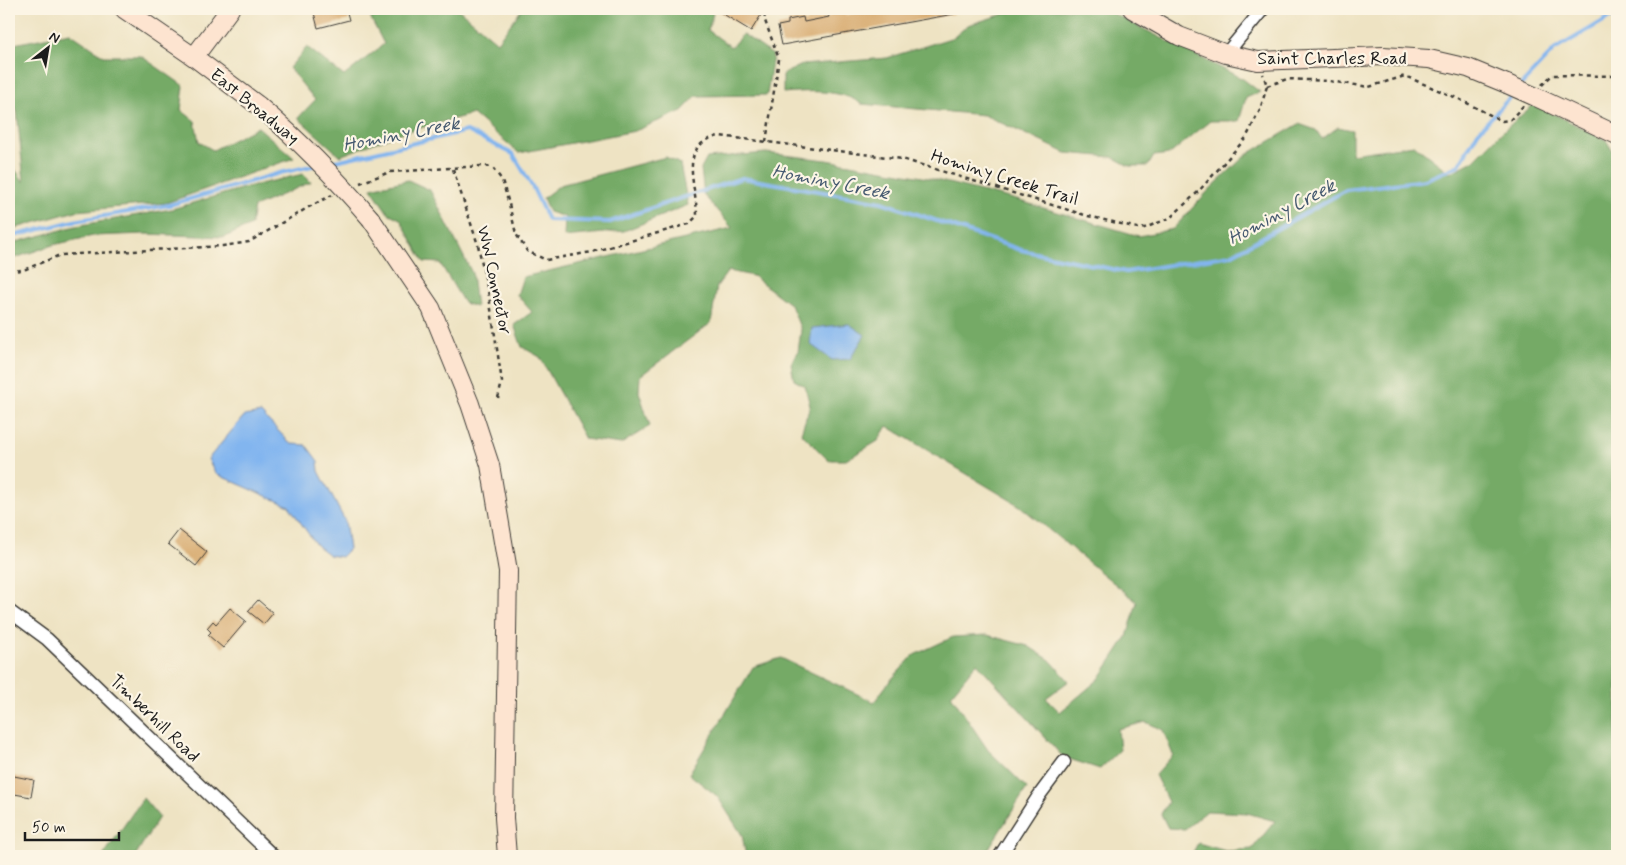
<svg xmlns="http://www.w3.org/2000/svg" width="1626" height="865" viewBox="0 0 1626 865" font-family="Mynerve,sans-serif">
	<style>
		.forest { fill: #75aa66; stroke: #486341 }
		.water { fill: #82b5ef; stroke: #4f6886 }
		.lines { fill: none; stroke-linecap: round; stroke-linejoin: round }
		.stream { stroke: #82b5ef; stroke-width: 4 }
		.building { fill: #d9ae75 }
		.street-casing { stroke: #3c3a35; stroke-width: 15 }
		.secondary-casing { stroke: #3c3a35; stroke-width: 20 }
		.path { stroke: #3c3a35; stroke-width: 2.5; stroke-dasharray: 4 4; stroke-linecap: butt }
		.street { stroke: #fff; stroke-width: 12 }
		.secondary { stroke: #fde4d0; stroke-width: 18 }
		.secondary-bridge-casing { stroke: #3c3a35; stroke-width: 20; stroke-linecap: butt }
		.secondary-bridge { stroke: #fde4d0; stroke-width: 18 }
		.labels { text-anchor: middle; stroke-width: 4.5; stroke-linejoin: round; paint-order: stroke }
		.street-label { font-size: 18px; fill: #1c1c1c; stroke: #fcf5e5 }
		.water-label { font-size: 19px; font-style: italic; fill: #455970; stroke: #fcf5e5 }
	</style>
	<rect width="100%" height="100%" fill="#fcf5e5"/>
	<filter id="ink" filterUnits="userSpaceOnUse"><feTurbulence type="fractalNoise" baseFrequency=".02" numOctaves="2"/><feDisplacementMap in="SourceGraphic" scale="10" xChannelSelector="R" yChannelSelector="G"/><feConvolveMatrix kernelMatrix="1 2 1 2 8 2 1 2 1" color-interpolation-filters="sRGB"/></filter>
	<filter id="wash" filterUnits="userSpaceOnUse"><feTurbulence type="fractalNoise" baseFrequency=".0096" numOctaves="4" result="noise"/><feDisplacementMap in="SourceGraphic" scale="20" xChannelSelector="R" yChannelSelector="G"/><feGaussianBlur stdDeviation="1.12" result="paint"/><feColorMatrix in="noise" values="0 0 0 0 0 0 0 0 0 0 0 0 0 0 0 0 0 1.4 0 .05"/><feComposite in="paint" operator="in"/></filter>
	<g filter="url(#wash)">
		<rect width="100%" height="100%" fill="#eee3c3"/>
		<path class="forest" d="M 366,9 L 458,9 L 497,42 L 522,9 L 709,9 L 713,14 L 708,30 L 731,47 L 743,34 L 773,55 L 767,95 L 696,96 L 682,111 L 635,131 L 519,153 L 473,114 L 397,134 L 340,156 L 298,118 L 315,100 L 289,68 L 307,47 L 344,76 L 384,44 Z
			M 1020,9 L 1104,9 L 1243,79 L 1260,92 L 1246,98 L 1239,121 L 1210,121 L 1170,154 L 1154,156 L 1148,166 L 1129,166 L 1112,157 L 1066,153 L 984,115 L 861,104 C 843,89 805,91 783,93 L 783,74 L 802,65 L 887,58 L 954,37 L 968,25 Z
			M 70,33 L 104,56 L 141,56 L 184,86 L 181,110 L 195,121 L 199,142 L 213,150 L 258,127 L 294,158 L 166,203 L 76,211 L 9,230 L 9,161 L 24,182 L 17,111 L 9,94 L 9,45 Z
			M 1534,104 L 1606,140 L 1617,158 L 1617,856 L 1202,856 L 1193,852 L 1198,843 L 1226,851 L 1252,849 L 1275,821 L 1247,813 L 1207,811 L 1185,829 L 1168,828 L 1161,814 L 1168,802 L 1155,775 L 1173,755 L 1163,730 L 1146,722 L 1118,729 L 1120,750 L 1100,769 L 1063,757 L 977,663 L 951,695 L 988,750 L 1027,788 L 984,856 L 746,856 L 742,835 L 717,796 L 689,774 L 753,667 L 781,658 L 874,702 L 889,682 L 914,655 L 953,637 L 987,635 L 1028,646 L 1050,660 L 1069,681 L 1046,698 L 1060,712 L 1099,679 L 1127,637 L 1137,602 L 1020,506 L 887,426 L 878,441 L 846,460 L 828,460 L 801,433 L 810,406 L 805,386 L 794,380 L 791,364 L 798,352 L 801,330 L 791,305 L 753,276 L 728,271 L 717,286 L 711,323 L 640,376 L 639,392 L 650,426 L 621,444 L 585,439 L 540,357 L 522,347 L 514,325 L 532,312 L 517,295 L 523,277 L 732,228 L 704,195 L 701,169 L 707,158 L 766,153 L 827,160 L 928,178 L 1013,199 L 1139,236 L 1173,229 L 1210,189 L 1246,155 L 1299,124 L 1316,130 L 1322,139 L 1338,127 L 1352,130 L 1352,154 L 1414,145 L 1450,173 L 1473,161 L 1502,132 Z
			M 666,157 L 680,164 L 688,205 L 624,231 L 564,237 L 565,217 L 549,212 L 543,198 L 560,185 Z
			M 303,174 L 311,182 L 254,207 L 251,225 L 225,237 L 145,234 L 93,236 L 53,245 L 9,260 L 9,244 L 76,226 L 172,209 L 247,187 Z
			M 408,180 L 430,190 L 472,273 L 476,307 L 464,303 L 440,263 L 424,262 L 400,219 L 388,213 L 371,188 Z
			M 143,798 L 159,817 L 135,856 L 103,856 Z"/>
		<path class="water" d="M 849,324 L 865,335 L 850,359 L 832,360 L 810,344 L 812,328 Z
			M 261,413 L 291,444 L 306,445 L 318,461 L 319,471 L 345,521 L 349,549 L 341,557 L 329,555 L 317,546 L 289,506 L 216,474 L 208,459 L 244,416 Z"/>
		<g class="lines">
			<path class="stream" d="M 1522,84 L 1554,50 L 1617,13
				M 327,163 L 467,131 L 513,154 L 532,186 L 548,220 L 610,222 L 742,178 L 882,202 L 1021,250 L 1126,272 L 1231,255 L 1346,190 L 1425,180 L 1459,165 L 1478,132 L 1514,93
				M 9,237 L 74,221 L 169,205 L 280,173 L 316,165"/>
		</g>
		<g id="blocks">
			<path class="building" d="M 313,9 L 346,9 L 349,20 L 318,28 Z
				M 715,9 L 751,9 L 761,15 L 751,31 Z
				M 870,9 L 953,9 L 954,14 L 782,45 L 778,26 L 788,24 L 788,20 L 803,17 L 804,22 L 829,17 L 828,13 L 844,10 L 845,15 L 870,10 Z
				M 179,530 L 207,552 L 196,566 L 168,544 Z
				M 258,600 L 273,613 L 264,624 L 248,611 Z
				M 230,608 L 246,621 L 223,648 L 208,635 L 211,632 L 207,628 L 213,621 L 216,624 Z
				M 9,775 L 34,780 L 31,797 L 9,793 Z"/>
		</g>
	</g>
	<g filter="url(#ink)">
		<use href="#blocks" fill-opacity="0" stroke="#3c3a35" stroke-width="1"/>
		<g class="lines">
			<g class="street-casing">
				<path id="street" d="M 1226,54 L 1263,9
					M 9,611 L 47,639 L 273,856
					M 1000,856 L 1038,797 L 1064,762"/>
			</g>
			<g class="secondary-casing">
				<path id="secondary" d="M 124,9 L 194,57 L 259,106
					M 1132,9 L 1179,36 L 1226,54 L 1258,61 L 1383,56 L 1429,59 L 1468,68 L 1507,84
					M 194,57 L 230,9
					M 1536,97 L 1617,135
					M 371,219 L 431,308 L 470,404 L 490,465 L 508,571 L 504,818 L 507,856"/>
			</g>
			<path class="path" d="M 1542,85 L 1552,75 L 1617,76
				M 1267,86 L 1287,79 L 1329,81 L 1369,87 L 1405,76 L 1459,99 L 1502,121 L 1510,120 L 1523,106
				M 766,142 L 779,59 L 764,18 L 768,9
				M 453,169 L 478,245 L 489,296 L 502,382 L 498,398
				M 360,183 L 390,172 L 481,166 L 492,167 L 502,180 L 509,204 L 516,234 L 527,251 L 546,260 L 592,252 L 689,224 L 697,216 C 697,186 676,145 719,136 L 902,159 L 1088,216 L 1142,229 L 1170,218 L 1198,192 L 1246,138 L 1260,110 L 1267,86 L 1263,74
				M 9,272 L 26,269 L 60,255 L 223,246 L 249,242 L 309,207 L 332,195"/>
			<use href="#street" class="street"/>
			<use href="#secondary" class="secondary"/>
			<g class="secondary-bridge-casing">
				<path id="secondary-bridge" d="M 1507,84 L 1536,97
					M 259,106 C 301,142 335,177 371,219"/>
			</g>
			<use href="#secondary-bridge" class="secondary-bridge"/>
		</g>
	</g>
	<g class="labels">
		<g class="street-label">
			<text x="1332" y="64">Saint Charles Road</text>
			<text transform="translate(255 106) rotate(39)" y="6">East Broadway</text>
			<text transform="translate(1005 177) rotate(17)" y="6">Hominy Creek Trail</text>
			<text transform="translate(495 280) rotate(78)" y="6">WW Connector</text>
			<text transform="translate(155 718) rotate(44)" y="6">Timberhill Road</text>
		</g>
		<g class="water-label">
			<text transform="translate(401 133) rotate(-11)" y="7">Hominy Creek</text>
			<text transform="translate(831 181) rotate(11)" y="7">Hominy Creek</text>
			<text transform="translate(1281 211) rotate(-28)" y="7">Hominy Creek</text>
		</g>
	</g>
	<rect width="1626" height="865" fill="none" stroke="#fcf5e5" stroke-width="30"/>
	<g transform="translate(48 48) rotate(31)" stroke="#fcf5e5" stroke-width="4" paint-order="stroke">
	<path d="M0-4L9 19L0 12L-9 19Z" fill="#1c1c1c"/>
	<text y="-8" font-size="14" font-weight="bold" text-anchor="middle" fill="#1c1c1c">N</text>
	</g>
	<path d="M25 832v8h94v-8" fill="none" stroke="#1c1c1c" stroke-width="2.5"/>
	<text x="32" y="832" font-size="15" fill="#1c1c1c" stroke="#fcf5e5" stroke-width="4" paint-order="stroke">50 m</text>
</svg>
